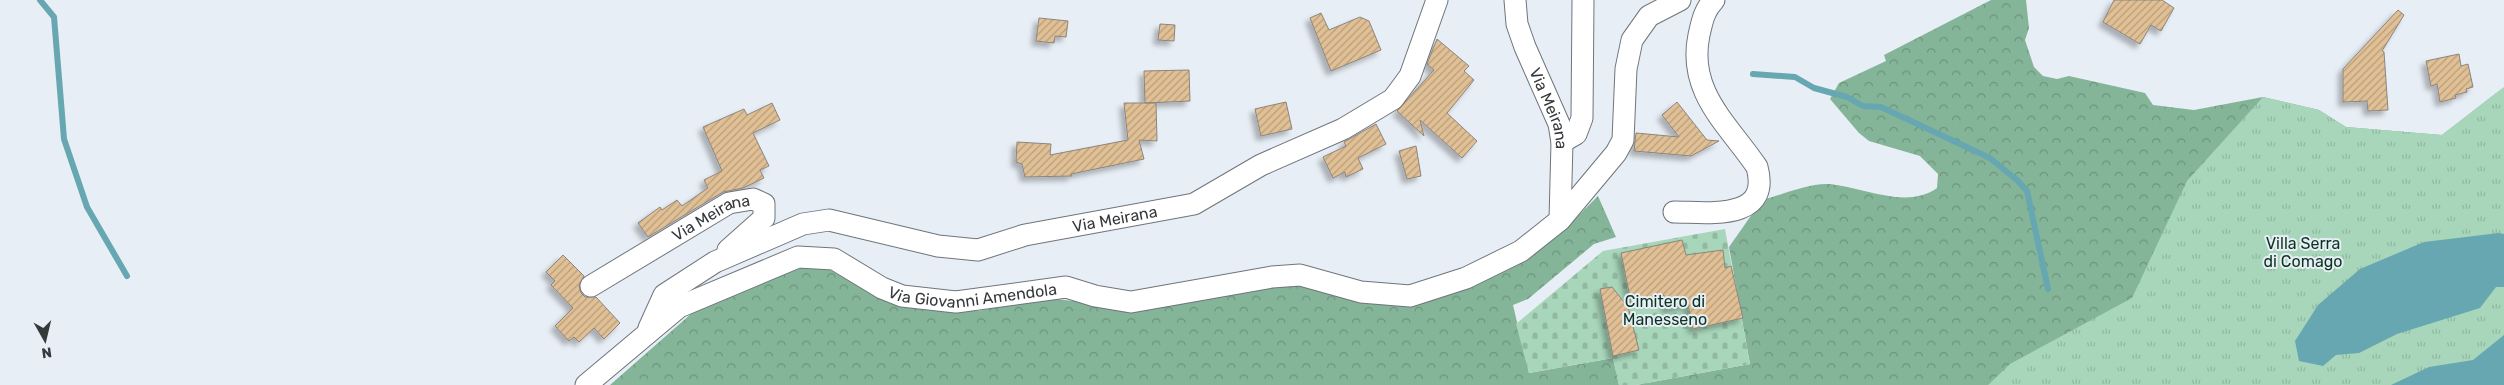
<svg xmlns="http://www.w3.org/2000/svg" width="2504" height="385" viewBox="0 0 2504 385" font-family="Rubik,sans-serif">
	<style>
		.forest { fill: url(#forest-crowns) }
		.cemetery { fill: url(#cemetery-stones) }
		.park { fill: url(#park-tufts) }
		.water { fill: #67a7b1 }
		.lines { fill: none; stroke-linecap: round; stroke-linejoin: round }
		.stream { stroke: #67a7b1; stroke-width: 6 }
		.building { fill: url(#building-hatch); stroke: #8b857f; filter: url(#shadow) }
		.minor-casing { stroke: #6f757b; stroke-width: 23 }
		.minor { stroke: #fff; stroke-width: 21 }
		.labels { text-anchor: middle; stroke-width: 4; stroke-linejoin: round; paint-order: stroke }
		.street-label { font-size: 16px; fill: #36393c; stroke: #e7eef5 }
		.park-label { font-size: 16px; fill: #0b3420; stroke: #e7eef5 }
	</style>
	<defs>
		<pattern id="forest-crowns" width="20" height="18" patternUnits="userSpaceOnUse" patternTransform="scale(1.25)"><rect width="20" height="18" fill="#84b598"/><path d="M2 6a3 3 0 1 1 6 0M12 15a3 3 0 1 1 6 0" fill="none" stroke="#6d947d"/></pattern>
		<pattern id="cemetery-stones" width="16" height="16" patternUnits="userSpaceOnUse" patternTransform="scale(1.25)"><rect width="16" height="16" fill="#a8d6ba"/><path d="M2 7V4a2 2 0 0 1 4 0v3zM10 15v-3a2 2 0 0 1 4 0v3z" fill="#91b8a1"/></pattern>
		<pattern id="park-tufts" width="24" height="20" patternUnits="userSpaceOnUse" patternTransform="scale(1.25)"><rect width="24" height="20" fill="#a8d6ba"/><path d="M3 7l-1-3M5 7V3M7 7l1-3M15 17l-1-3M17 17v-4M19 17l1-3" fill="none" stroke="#91b8a1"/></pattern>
		<pattern id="building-hatch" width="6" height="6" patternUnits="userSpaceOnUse" patternTransform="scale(1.25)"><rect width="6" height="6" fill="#e1c095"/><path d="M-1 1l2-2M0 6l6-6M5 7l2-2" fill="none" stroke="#b79d7b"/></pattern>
		<filter id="shadow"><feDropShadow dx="-4.5" dy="4.5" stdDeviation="2.5" flood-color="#0004"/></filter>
	</defs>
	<rect width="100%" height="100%" fill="#e7eef5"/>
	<path class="forest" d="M 1991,0 L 2026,0 L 2029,28 L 2025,40 L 2034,67 L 2043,76 L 2057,79 L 2069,76 L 2145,93 L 2153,105 L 2194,110 L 2263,97 L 2319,110 L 2346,127 L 2442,135 L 2504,87 L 2161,385 L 1636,385 L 1750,364 L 1729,247 L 1762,200 C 1782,195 1808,183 1829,184 C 1864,187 1906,210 1937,188 L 1938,174 L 1920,156 L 1869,141 L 1859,133 L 1830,99 L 1839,83 L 1886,61 L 1884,55 Z
		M 1598,196 L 1616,237 L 1594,244 L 1528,299 L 1513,305 L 1529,373 L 1613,358 L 1619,385 L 610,385 L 700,306 L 793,267 L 821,265 L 888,302 L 925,310 L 978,311 L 1046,298 L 1110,305 L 1276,275 L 1347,299 L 1493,272 L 1559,235 Z"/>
	<path class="cemetery" d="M 1725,229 L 1750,364 L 1636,385 L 1619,385 L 1613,358 L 1529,373 L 1516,324 L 1603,251 Z"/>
	<path class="park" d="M 2504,87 L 2504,385 L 1988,385 L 2010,364 L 2132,298 L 2187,181 L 2263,97 L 2319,110 L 2346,127 L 2442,135 Z"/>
	<path class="water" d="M 2499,233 L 2504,234 L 2504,287 L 2496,287 L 2480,308 L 2397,334 L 2359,353 L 2336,355 L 2323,366 L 2299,361 L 2295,341 L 2318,305 L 2360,269 L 2424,242 Z
		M 2504,335 L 2504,385 L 2391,385 L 2429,367 L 2473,360 Z"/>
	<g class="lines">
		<path class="stream" d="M 40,0 L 54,17 L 64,139 L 87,207 L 127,276
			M 1753,74 L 1795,77 L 1814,88 L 1847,97 L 1863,106 L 1881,107 L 1990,158 L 2018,181 L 2027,191 L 2048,289"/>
	</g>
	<path class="building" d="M 2114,0 L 2162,0 L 2174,8 L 2161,31 L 2151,25 L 2140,44 L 2103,22 Z
		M 2398,10 L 2404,15 L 2382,51 L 2384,52 L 2388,110 L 2368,111 L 2367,101 L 2343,102 L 2343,69 Z
		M 1321,13 L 1329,30 L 1360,17 L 1369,21 L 1381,50 L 1331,71 L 1310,18 Z
		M 1039,18 L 1068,21 L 1066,37 L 1055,36 L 1054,43 L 1036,41 Z
		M 1160,24 L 1175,25 L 1174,41 L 1158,40 Z
		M 1437,39 L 1469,66 L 1464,71 L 1474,80 L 1447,113 L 1477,141 L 1462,158 L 1420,120 L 1424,136 L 1397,111 L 1434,70 L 1427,64 Z
		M 2459,54 L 2461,66 L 2468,64 L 2473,87 L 2466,89 L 2467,92 L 2455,95 L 2456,98 L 2440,102 L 2437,84 L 2431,86 L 2426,61 Z
		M 1189,70 L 1190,101 L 1145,103 L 1144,71 Z
		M 1286,102 L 1292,129 L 1261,136 L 1255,109 Z
		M 1677,102 L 1707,140 L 1719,141 L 1691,156 L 1634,151 L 1636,133 L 1679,137 L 1662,115 Z
		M 772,103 L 780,120 L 753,133 L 769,166 L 760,170 L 764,178 L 743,188 L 723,192 L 648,237 L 638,223 L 660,207 L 662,210 L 677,200 L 682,206 L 708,188 L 704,180 L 722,171 L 703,127 L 744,109 L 747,115 Z
		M 1124,103 L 1156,103 L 1157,141 L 1139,140 L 1144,159 L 1071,174 L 1072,176 L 1025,177 L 1022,164 L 1016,162 L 1017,142 L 1051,144 L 1050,155 L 1128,140 Z
		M 1376,124 L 1386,144 L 1358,158 L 1363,169 L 1346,177 L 1345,172 L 1333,178 L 1323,157 L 1346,146 L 1344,142 Z
		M 1416,146 L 1421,176 L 1407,179 L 1399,151 Z
		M 1682,240 L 1686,255 L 1723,250 L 1725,268 L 1731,266 L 1743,318 L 1693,329 L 1688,304 L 1667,309 L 1664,295 L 1631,302 L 1621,253 Z
		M 563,255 L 584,276 L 579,286 L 581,293 L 585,297 L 596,297 L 620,323 L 604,339 L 594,328 L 579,342 L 574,337 L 569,341 L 555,326 L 573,308 L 551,285 L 555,281 L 546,272 Z
		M 1612,287 L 1628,307 L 1639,350 L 1613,356 L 1600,289 Z"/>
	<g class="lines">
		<g class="minor-casing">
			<g id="minor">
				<path id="s1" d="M 1515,0 L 1517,24 L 1525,47 L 1559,124 L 1562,142 L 1560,220"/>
				<path d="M 1562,142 L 1576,134 L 1582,118 L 1583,0"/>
				<path d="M 1674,212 C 1707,212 1772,222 1757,167 C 1728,124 1687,92 1699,35 C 1702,22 1704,10 1714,0"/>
				<path id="s2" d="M 591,286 L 729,203 L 753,199 L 764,204 L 764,218 L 728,250"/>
				<path id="s3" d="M 649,328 L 664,295 L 715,262 L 803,224 L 829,220 L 938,246 L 978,250 L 1025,235 L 1194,204 L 1261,165 L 1343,129 L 1393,99 L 1410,76 L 1437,0"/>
				<path id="s4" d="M 586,385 L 679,307 L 798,257 L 834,259 L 882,288 L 902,296 L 956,302 L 1066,287 L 1095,296 L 1131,302 L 1272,277 L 1300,275 L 1361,292 L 1410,296 L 1466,278 L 1521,251 L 1560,220 L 1616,153 L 1623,140 L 1626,69 L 1632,40 L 1649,16 L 1680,0"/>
			</g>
		</g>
		<use href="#minor" class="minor"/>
	</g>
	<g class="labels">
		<g class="street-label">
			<text dy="6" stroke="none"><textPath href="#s1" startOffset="115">Via Meirana</textPath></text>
			<text dy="6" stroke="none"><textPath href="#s3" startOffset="512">Via Meirana</textPath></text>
			<text dy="6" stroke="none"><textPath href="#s2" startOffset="139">Via Meirana</textPath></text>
			<text dy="6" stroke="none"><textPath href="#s4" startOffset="435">Via Giovanni Amendola</textPath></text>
		</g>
		<g class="park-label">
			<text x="2303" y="249">Villa Serra<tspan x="2303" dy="18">di Comago</tspan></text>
			<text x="1665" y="307">Cimitero di<tspan x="1665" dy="18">Manesseno</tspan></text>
		</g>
	</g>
	<g transform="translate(45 340) rotate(172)" stroke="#e7eef5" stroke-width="4" paint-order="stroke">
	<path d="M0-4L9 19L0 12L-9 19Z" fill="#36393c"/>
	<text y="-8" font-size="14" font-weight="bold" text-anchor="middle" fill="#36393c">N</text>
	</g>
</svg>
